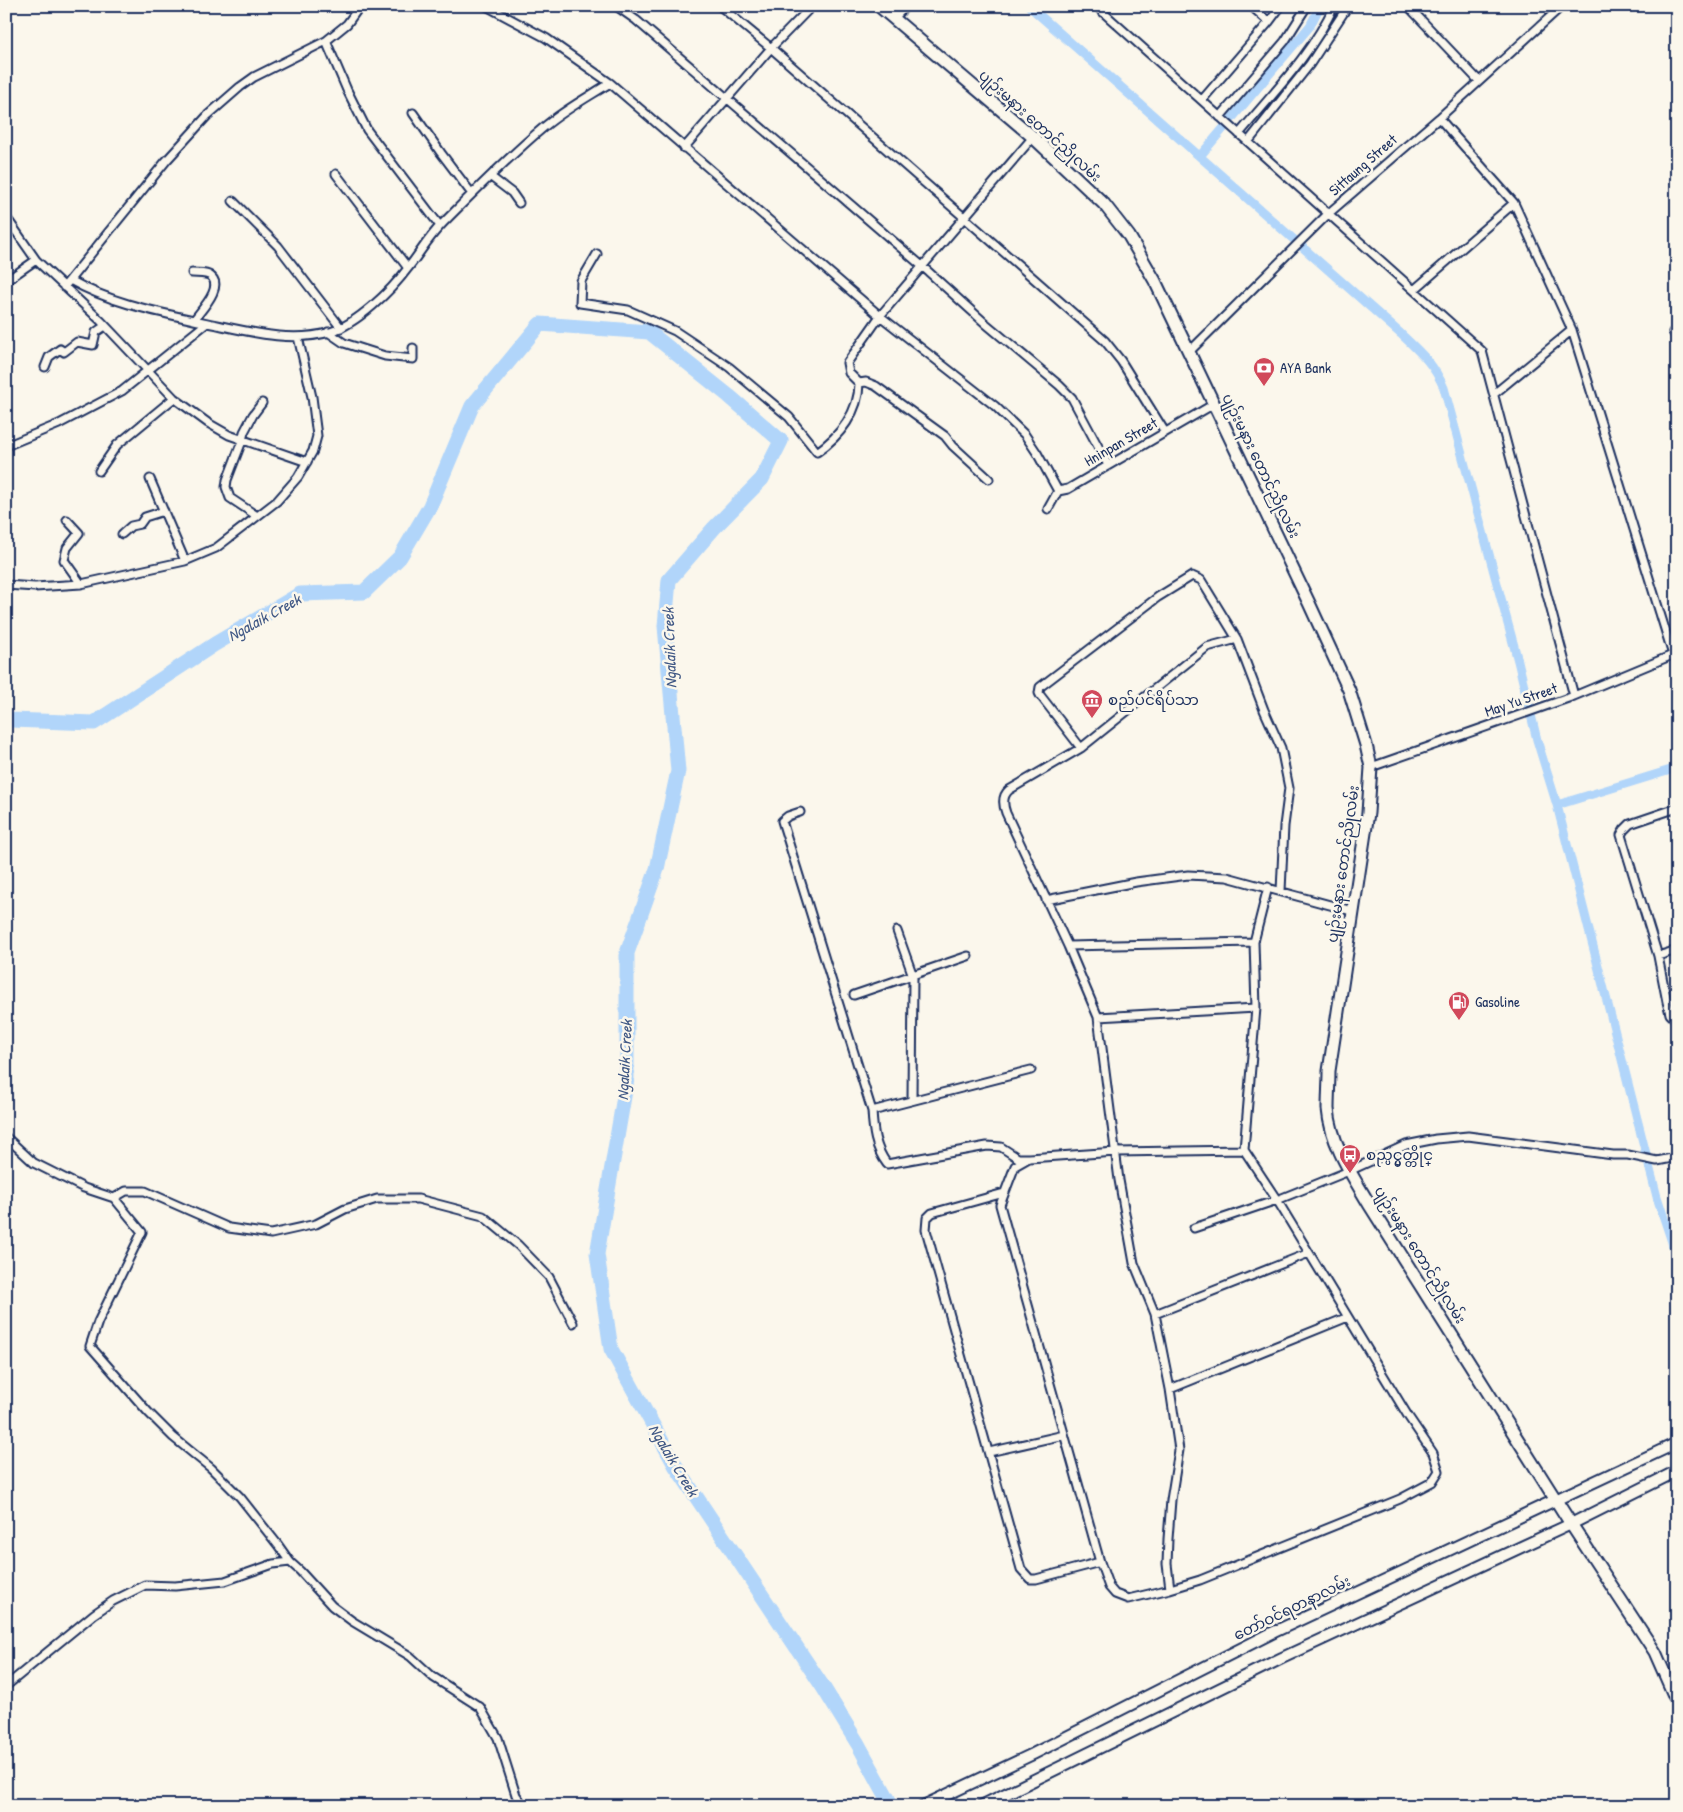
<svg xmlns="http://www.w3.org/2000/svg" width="1683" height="1812" viewBox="0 0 1683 1812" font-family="'Patrick Hand','Noto Sans Myanmar',sans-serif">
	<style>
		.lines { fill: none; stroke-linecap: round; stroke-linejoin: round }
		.canal { stroke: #b1d5fa; stroke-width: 9 }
		.river { stroke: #b1d5fa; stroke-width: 15 }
		.minor-casing { stroke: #1b2f5e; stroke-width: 11 }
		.secondary-casing { stroke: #1b2f5e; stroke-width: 14 }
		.primary-casing { stroke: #1b2f5e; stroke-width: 15 }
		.minor { stroke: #fbf7ec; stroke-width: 7 }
		.secondary { stroke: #fbf7ec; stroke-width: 10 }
		.primary { stroke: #fbf7ec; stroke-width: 11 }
		.labels { text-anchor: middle; stroke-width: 5; stroke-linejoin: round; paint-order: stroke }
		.street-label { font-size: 15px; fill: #1b2f5e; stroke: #fbf7ec }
		.poi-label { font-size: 15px; fill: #1b2f5e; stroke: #fbf7ec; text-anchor: start }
		.water-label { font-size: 16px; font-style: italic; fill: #405885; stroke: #fbf7ec }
	</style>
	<rect width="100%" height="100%" fill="#fbf7ec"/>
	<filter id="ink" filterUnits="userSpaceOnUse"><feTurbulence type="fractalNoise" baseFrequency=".02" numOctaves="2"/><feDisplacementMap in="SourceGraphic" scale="10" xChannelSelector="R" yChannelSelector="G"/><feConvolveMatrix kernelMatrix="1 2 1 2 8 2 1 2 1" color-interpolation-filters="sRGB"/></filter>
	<g filter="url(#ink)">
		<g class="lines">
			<path class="canal" d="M 1029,6 L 1401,334 C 1420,352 1434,364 1444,388 L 1518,661 L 1537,740 L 1557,805 L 1657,1197 L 1672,1242 L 1677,1267
				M 1200,156 L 1310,26 L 1320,6
				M 1557,805 L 1677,768"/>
			<path class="river" d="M 6,718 L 11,720 L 94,723 L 215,644 L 300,594 L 364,592 L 400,557 L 430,506 L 472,406 L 540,324 L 649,332 L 729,396 L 781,441 L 762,479 L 714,528 L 669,580 L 665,626 L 678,771 L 657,869 L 627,953 L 627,1079 L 597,1254 L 611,1349 L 675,1465 L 823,1687 L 858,1744 L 892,1806"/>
			<g class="minor-casing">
				<path id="minor" d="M 486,6 L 546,38 L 610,83 L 880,316 L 995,406 L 1025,435 L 1037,453 L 1058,491
					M 616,6 L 636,20 L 922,266 L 985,323 L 1059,385 L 1072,398 L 1108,465
					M 720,6 L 771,48 L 1105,341 L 1121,361 L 1165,432
					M 1096,6 L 1482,351 L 1574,696
					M 1251,6 L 1269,22
					M 1408,6 L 1479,81
					M 893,19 L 906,6
					M 326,41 L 347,90 L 367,130 L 440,226
					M 1202,100 L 1269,22 L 1281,6
					M 413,113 L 441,153 L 472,194
					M 1220,117 L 1285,41 L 1307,6
					M 1439,118 L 1514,203 L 1572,330 L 1673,655
					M 1239,134 C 1273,93 1312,54 1334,6
					M 1248,142 L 1310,64 L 1348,6
					M 684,148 L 771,48 L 812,6
					M 336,174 L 408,268
					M 491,177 L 512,193 L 519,203
					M 233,201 L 278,246 L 341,328
					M 6,217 L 36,260 L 101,321 L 174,398 L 208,423 L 229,435 L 307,462
					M 597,254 L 581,281 L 580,303 L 628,310 L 675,331 L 729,367 L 789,417 L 817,452 C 840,436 859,412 859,383 L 849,373 L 847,363 L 880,316 L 1033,137
					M 192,273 C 197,273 204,273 209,275 C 226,285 201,310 194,320
					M 70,280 C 110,303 158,312 203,322 C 243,330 289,344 330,332 C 357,324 391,291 408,268 C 420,253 428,238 442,224 C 475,191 508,157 544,127 C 564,110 588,97 610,83
					M 6,281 L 36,260
					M 64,287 L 166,161 L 208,115 L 240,87 L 254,77 L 326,41 L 347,24 L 360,6
					M 1414,290 L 1514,203
					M 1677,329 L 1673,332 L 1677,338
					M 328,332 L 344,343 L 385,356 L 413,359 L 413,348
					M 1189,352 L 1329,213 L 1439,118 L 1562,6
					M 45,367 L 49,357 L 60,349 L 64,352 L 77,342 L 93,345 L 96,332 L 105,326
					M 859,383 L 866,382 L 876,386 L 945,436 L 953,446 L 989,479
					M 1494,394 L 1572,330
					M 6,446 L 59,424 L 122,391 L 207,323
					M 99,471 L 117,445 L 174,398
					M 150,479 L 185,561
					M 1048,509 L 1058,491 L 1068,489 L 1214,404
					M 257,516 L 230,498 L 226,487 L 227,480 L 242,441 L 244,432 L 253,415 L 262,403
					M 67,520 L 79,533 L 67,548 L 64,560 L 81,584
					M 122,534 L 131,526 L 140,524 L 145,517 L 164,511
					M 6,585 L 35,587 L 81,584 L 185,561 L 216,548 L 277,501 L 298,477 L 313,451 L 317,436 L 312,397 L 298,337
					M 1081,748 L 1040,695 L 1039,693 L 1040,687 L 1158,597 L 1192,576 L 1201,580 L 1237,639 L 1264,710 L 1281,748 L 1289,788 L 1284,826 L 1281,891
					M 1371,767 L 1574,696 L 1675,654
					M 1677,808 L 1630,824 L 1624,830 L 1621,835 L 1658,956 L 1667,1002 L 1670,1014 L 1677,1021
					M 800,812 L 788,816 L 782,821 L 872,1111 C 873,1130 875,1148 887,1164 L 987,1146 L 1001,1147 L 1018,1158 L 1029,1158
					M 1046,900 L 1136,882 L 1188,875 L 1227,877 L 1352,911
					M 897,931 L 913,976 L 912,1100
					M 1068,946 L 1254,942
					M 1658,956 L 1677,950
					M 854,995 L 968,956
					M 1098,1017 L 1256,1008
					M 872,1111 L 1031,1070
					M 6,1137 L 34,1163 L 84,1188 L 114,1198 L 126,1191 L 145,1191 L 229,1228 L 271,1234 L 316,1224 L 345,1209 L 377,1199 L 418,1199 L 483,1216 L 518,1245 L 549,1277 L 573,1323
					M 1244,1150 L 1116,1152 L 1029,1158 L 1015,1166 L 1000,1205 L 1100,1562 L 1109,1587 L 1115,1594 L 1128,1599 L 1170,1589 L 1200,1580 L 1400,1499 L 1432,1482 L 1439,1471 L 1433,1453 L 1408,1416 L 1277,1200 L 1244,1150 L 1256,1008 L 1254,942 L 1268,887
					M 1004,1193 L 932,1213 L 927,1218 L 926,1230 L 1021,1569 L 1030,1579 L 1036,1579 L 1100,1562
					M 114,1198 L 142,1232 L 98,1322 L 90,1346 L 148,1412 L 173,1437 L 211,1468 L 240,1497 L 278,1545 L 290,1562 L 300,1571 L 332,1606 L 352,1621 L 410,1656 L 433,1677 L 480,1707 L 498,1738 L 516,1795 L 524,1806
					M 1194,1228 L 1277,1200 L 1349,1171 L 1406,1145 L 1436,1139 L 1468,1136 L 1613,1155 L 1628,1155 L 1657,1161 L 1677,1157
					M 1155,1314 L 1309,1253
					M 1170,1389 L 1348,1317
					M 989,1452 L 1064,1435
					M 1170,1589 L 1167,1564 L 1168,1539 L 1171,1500 L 1179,1450 L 1170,1389 L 1155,1314 L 1134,1263 L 1119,1180 L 1098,1017 L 1068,946 L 1006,813 C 1003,805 1002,796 1009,790 L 1081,748 L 1207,647 L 1237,639
					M 6,1686 L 94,1614 L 113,1601 L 145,1585 L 175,1586 L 225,1581 L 273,1564 L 290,1562"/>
			</g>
			<g class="secondary-casing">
				<path id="secondary" d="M 923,1806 L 1033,1754 L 1274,1632 L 1677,1443
					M 981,1806 L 1282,1658 L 1571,1524 L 1677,1471"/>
			</g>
			<g class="primary-casing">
				<path id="primary" d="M 879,6 L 1033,137 L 1104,204 L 1129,236 L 1155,281 L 1309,603 L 1349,690 L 1366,745 L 1371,767 L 1368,813 L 1329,1071 C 1329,1083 1328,1097 1328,1109 C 1331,1144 1352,1175 1369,1204 L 1571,1524 L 1655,1652 L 1677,1702"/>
			</g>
			<use href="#minor" class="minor"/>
			<use href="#secondary" class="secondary"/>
			<use href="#primary" class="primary"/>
		</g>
	</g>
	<defs>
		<g id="bank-pin" transform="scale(1.125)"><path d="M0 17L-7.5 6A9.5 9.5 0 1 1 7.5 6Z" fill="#d1495b" stroke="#fbf7ec"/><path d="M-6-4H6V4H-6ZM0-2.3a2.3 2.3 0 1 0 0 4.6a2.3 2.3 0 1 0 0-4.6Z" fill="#fff"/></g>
		<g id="museum-pin" transform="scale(1.125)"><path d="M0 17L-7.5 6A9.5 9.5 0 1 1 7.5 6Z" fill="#d1495b" stroke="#fbf7ec"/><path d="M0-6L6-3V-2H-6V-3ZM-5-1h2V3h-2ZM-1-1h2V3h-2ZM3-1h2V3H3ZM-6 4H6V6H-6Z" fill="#fff"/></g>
		<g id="fuel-pin" transform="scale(1.125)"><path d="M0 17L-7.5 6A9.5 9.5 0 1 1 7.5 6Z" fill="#d1495b" stroke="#fbf7ec"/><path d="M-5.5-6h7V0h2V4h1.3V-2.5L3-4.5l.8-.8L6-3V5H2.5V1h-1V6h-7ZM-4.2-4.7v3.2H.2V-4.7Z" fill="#fff"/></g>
		<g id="bus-pin" transform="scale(1.125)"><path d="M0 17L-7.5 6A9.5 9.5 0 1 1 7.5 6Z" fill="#d1495b" stroke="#fbf7ec"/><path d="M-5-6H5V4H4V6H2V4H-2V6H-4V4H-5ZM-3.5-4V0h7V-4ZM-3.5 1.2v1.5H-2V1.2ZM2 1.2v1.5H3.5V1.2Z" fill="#fff"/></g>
	</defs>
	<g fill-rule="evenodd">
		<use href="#bank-pin" x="1264" y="368"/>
		<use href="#museum-pin" x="1092" y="700"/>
		<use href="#fuel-pin" x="1459" y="1002"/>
		<use href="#bus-pin" x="1350" y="1155"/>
	</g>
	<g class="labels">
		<g class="street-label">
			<text transform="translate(1040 126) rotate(42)" y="5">ပျဉ်းမနား တောင်ညိုလမ်း</text>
			<text transform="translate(1363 165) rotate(-41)" y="5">Sittaung Street</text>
			<text transform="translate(1121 442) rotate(-30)" y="5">Hninpan Street</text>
			<text transform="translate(1261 466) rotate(64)" y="5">ပျဉ်းမနား တောင်ညိုလမ်း</text>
			<text transform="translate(1521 700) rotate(-19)" y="5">May Yu Street</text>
			<text transform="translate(1343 864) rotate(-82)" y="5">ပျဉ်းမနား တောင်ညိုလမ်း</text>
			<text transform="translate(1420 1255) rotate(58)" y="5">ပျဉ်းမနား တောင်ညိုလမ်း</text>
			<text transform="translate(1292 1608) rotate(-26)" y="5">တော်ဝင်ရတနာလမ်း</text>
		</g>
		<g class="poi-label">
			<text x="1280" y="373">AYA Bank</text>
			<text x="1108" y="705">စည်ပင်ရိပ်သာ</text>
			<text x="1475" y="1007">Gasoline</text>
			<text x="1366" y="1160">စည္ပင္မွတ္တိုင္</text>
		</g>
		<g class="water-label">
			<text transform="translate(264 617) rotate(-29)" y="6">Ngalaik Creek</text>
			<text transform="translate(669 648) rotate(-92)" y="6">Ngalaik Creek</text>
			<text transform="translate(624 1060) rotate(-87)" y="6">Ngalaik Creek</text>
			<text transform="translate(674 1460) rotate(59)" y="6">Ngalaik Creek</text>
		</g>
	</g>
	<rect width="1683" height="1812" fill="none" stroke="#fbf7ec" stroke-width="25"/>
	<rect x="12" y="12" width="1658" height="1787" fill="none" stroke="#1b2f5e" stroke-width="2" filter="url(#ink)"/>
</svg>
